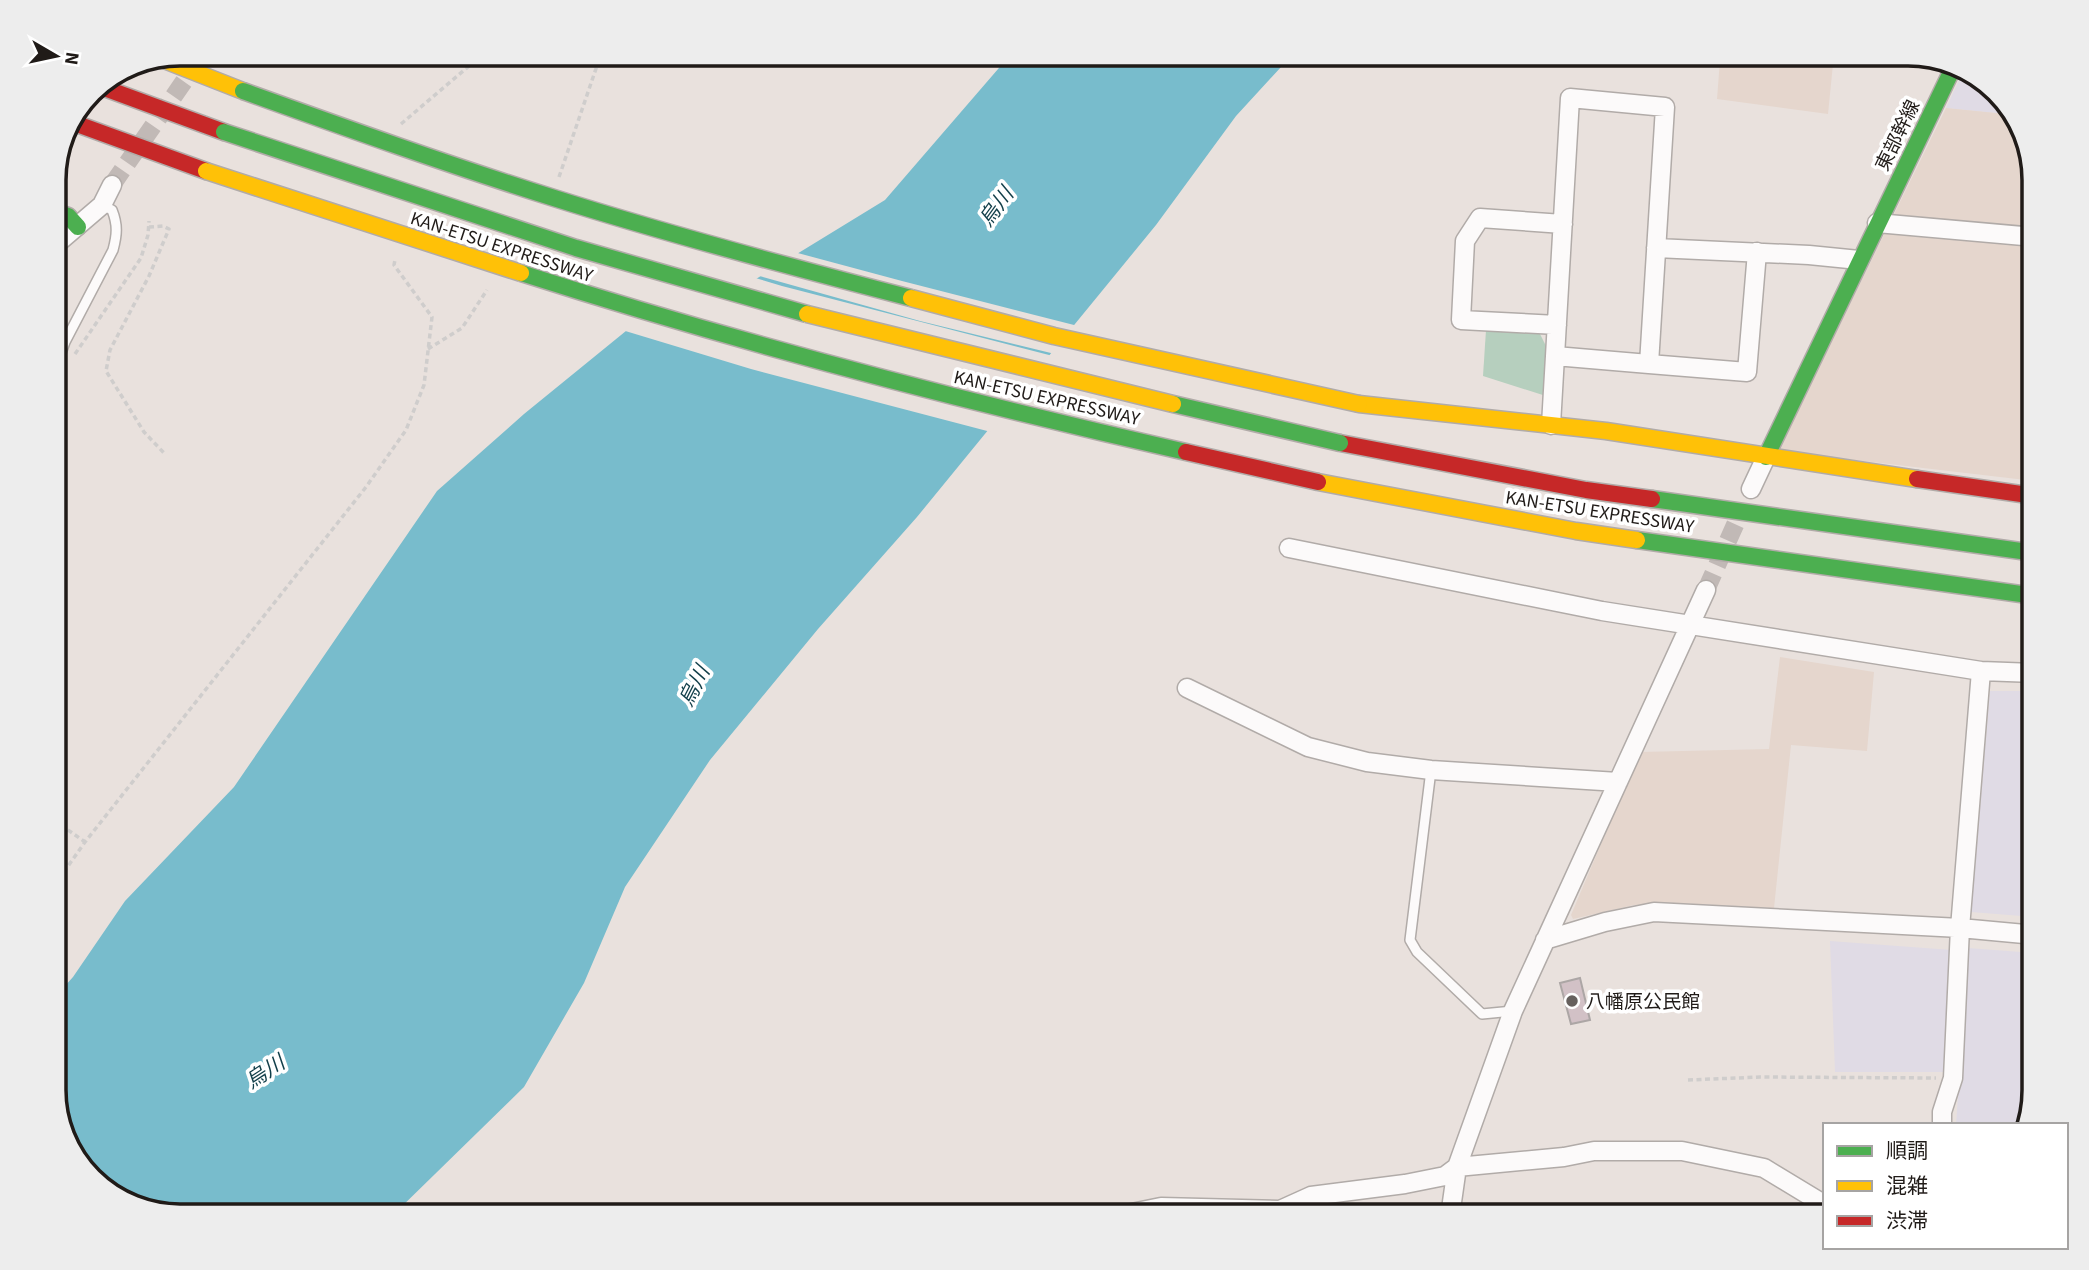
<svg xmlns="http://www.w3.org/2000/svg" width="2089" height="1270" viewBox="0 0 2089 1270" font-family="'Source Sans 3','Noto Sans JP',sans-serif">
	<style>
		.commercial { fill: #e0dbe5 }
		.built { fill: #e5d6cd }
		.green { fill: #b6cfbe }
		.water { fill: #78bccc }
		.pier { fill: #e9e1dd }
		.building { fill: #d2c1c6; stroke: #aca6a5; stroke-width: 2 }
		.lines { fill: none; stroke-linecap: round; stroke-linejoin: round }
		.street-tunnel { stroke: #c1b9b6; stroke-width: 18; stroke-dasharray: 18 9; stroke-linecap: butt }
		.lane-casing { stroke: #b1aba8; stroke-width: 12 }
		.street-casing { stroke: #b1aba8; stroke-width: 21 }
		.fast-casing { stroke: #b1aba8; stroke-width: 19 }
		.slow-casing { stroke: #b1aba8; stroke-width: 19 }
		.jam-casing { stroke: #b1aba8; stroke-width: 19 }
		.path { stroke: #cfcdcc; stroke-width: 3.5; stroke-dasharray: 5 3.5; stroke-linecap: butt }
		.lane { stroke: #fcfafa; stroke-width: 9 }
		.street { stroke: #fcfafa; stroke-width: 18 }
		.fast { stroke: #4caf50; stroke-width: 16 }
		.slow { stroke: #ffc107; stroke-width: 16 }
		.jam { stroke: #c62828; stroke-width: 16 }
		.fast-bridge-casing { stroke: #b1aba8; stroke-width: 19; stroke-linecap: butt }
		.slow-bridge-casing { stroke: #b1aba8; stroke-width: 19; stroke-linecap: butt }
		.jam-bridge-casing { stroke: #b1aba8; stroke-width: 19; stroke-linecap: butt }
		.fast-bridge { stroke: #4caf50; stroke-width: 16 }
		.slow-bridge { stroke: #ffc107; stroke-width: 16 }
		.jam-bridge { stroke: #c62828; stroke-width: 16 }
		.poi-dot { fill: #66605d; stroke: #fff; stroke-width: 2.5 }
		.labels { text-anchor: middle; stroke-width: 7; stroke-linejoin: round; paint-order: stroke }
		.street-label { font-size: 19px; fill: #201b18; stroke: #fff }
		.poi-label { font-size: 19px; fill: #201b18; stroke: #fff; text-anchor: start }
		.water-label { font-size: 21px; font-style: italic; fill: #113e49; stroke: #fff }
		.rim { fill: none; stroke: #201b18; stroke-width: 3.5 }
	</style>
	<rect width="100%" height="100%" fill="#e9e1dd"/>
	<path class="commercial" d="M 1964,69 L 1972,71 L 2016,115 L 1946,108 Z
		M 1990,691 L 2035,691 L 2035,917 L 1971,912 Z
		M 1830,941 L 1952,950 L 1946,1072 L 1835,1072 Z
		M 1968,948 L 2035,953 L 2035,1090 L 2025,1125 L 1956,1125 Z"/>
	<path class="built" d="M 1630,54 L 1834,54 L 1828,114 L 1717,99 L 1720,60 Z
		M 1946,108 L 2016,115 L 2034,172 L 2035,481 L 1778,451 Z
		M 1780,657 L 1874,672 L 1867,751 L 1791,745 L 1774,908 L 1678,903 L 1634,905 L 1573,919 L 1571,915 L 1640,752 L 1769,749 Z"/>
	<path class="green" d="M 1486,330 L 1540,334 L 1547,348 L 1546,396 L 1483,376 Z"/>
	<path class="water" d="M 1011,54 L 1293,54 L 1236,116 L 1156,225 L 917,517 L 818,629 L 710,760 L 625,887 L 584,983 L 524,1087 L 392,1216 L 180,1216 L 117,1199 L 71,1153 L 55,1098 L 55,997 L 73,977 L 125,901 L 234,787 L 437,491 L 524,414 L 637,322 L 756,279 L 885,200 Z"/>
	<path class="pier" d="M 794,252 L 902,281 L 1078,326 L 1055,354 L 920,321 L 756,275 Z
		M 752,277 L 782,286 L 1053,356 L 991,432 L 751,369 L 622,330 L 635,319 Z"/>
	<path class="building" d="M 1580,978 L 1590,1020 L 1571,1024 L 1560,983 Z"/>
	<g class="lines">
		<path class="street-tunnel" d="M 112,185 L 196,64
			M 1706,590 L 1743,507"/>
		<g class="lane-casing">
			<path id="lane" d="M 56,367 L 65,342 L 113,250 C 117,235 118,225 112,210 L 102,205
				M 1431,770 L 1410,940 L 1417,952 L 1482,1014 L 1513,1011"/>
		</g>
		<g class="street-casing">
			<path id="street" d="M 1877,223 L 2035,237
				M 54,246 L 102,205 L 112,185
				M 1656,248 L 1809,255 L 1859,260
				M 1557,325 L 1461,320 L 1465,241 L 1480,218 L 1563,224
				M 1649,364 L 1747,372 L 1757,252
				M 1551,425 L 1570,98 L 1665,107 L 1649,364 L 1555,356
				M 1751,489 L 1766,457
				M 1289,548 L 1602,611 L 1981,671 L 2035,673
				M 1187,688 L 1308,747 L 1367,762 L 1431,770 L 1618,782
				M 1545,940 L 1605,922 L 1654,912 L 1960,928 L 2035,935
				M 1942,1125 L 1942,1112 L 1953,1078 L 1960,928 L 1981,671
				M 1117,1216 L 1161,1207 L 1280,1210 L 1311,1196 L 1405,1184 L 1445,1176 L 1457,1167 L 1564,1157 L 1594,1151 L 1682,1151 L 1764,1168 L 1825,1205
				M 1450,1216 L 1457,1167 L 1513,1011 L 1706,590"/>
		</g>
		<g class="fast-casing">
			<path id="fast" d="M 54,211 L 68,216 L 78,227
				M 1766,457 L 1954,66
				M 1652,499 L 2035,553
				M 1637,540 L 2035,596"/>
		</g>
		<g class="slow-casing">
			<path id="slow" d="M 159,58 L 243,91
				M 1359,404 L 1606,431 L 1917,479
				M 1318,482 L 1576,531 L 1637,540"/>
		</g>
		<g class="jam-casing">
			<path id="jam" d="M 99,86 L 224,132
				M 77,124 L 206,171
				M 1340,443 L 1586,490 L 1652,499
				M 1917,479 L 2035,496"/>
		</g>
		<path class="path" d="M 401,124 L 483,54
			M 559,177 L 601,54
			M 149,227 L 163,226 L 169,229 L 149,276 L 110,350 L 106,371 L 144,432 L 164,453
			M 428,349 L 462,328 L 487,290
			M 75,354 L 141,258 L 148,235 L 149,221
			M 54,820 L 85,842
			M 54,886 L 85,842 L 366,487 L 406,430 L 424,385 L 432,317 L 394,265 L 395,260
			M 1688,1080 L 1760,1077 L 1936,1078"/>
		<use href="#lane" class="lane"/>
		<use href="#street" class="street"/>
		<use href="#fast" class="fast"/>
		<use href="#slow" class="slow"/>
		<use href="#jam" class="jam"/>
		<g class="fast-bridge-casing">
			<path id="fast-bridge" d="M 243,91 C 346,128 449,165 554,198 C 671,235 791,267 911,298
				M 224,132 L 576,248 L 807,314
				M 521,273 C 740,343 961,401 1186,452
				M 1173,404 L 1340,443"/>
		</g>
		<g class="slow-bridge-casing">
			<path id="slow-bridge" d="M 206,171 L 521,273
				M 911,298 L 1054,336 L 1359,404
				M 807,314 L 1173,404"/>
		</g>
		<g class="jam-bridge-casing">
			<path id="jam-bridge" d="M 1186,452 L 1318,482"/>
		</g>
		<use href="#fast-bridge" class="fast-bridge"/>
		<use href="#slow-bridge" class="slow-bridge"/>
		<use href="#jam-bridge" class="jam-bridge"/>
	</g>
	<circle class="poi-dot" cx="1572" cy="1001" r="7"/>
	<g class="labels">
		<g class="street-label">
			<text transform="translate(1897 135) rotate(-64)" y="7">東部幹線</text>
			<text transform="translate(502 246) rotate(18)" y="7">KAN-ETSU EXPRESSWAY</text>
			<text transform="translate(1047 397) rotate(13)" y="7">KAN-ETSU EXPRESSWAY</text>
			<text transform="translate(1600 511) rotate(9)" y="7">KAN-ETSU EXPRESSWAY</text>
		</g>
		<g class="poi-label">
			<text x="1586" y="1008">八幡原公民館</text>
		</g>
		<g class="water-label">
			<text transform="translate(996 207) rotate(-54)" y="7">烏川</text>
			<text transform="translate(694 686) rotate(-63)" y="7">烏川</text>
			<text transform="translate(265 1072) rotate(-33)" y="7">烏川</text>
		</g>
	</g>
	<path d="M0 0H2089V1270H0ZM180 66H1908A114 114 0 0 1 2022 180V1090A114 114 0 0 1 1908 1204H180A114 114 0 0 1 66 1090V180A114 114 0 0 1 180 66Z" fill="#ededed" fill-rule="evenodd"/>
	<path class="rim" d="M180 66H1908A114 114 0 0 1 2022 180V1090A114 114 0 0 1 1908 1204H180A114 114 0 0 1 66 1090V180A114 114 0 0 1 180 66Z"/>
	<rect x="1823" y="1123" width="245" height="126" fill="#ffffff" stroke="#a6a4a3" stroke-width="2"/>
	<rect x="1837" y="1146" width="35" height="10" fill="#4caf50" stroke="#a6a4a3" stroke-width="2"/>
	<text x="1886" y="1158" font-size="21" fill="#201b18">順調</text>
	<rect x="1837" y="1181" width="35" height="10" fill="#ffc107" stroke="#a6a4a3" stroke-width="2"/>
	<text x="1886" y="1193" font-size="21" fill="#201b18">混雑</text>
	<rect x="1837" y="1216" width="35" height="10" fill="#c62828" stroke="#a6a4a3" stroke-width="2"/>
	<text x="1886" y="1228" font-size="21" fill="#201b18">渋滞</text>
	<g transform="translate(56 56) rotate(99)" stroke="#ffffff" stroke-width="5" paint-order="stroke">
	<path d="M0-5L12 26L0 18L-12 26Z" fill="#201b18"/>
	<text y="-10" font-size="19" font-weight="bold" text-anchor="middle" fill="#201b18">N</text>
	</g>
</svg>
